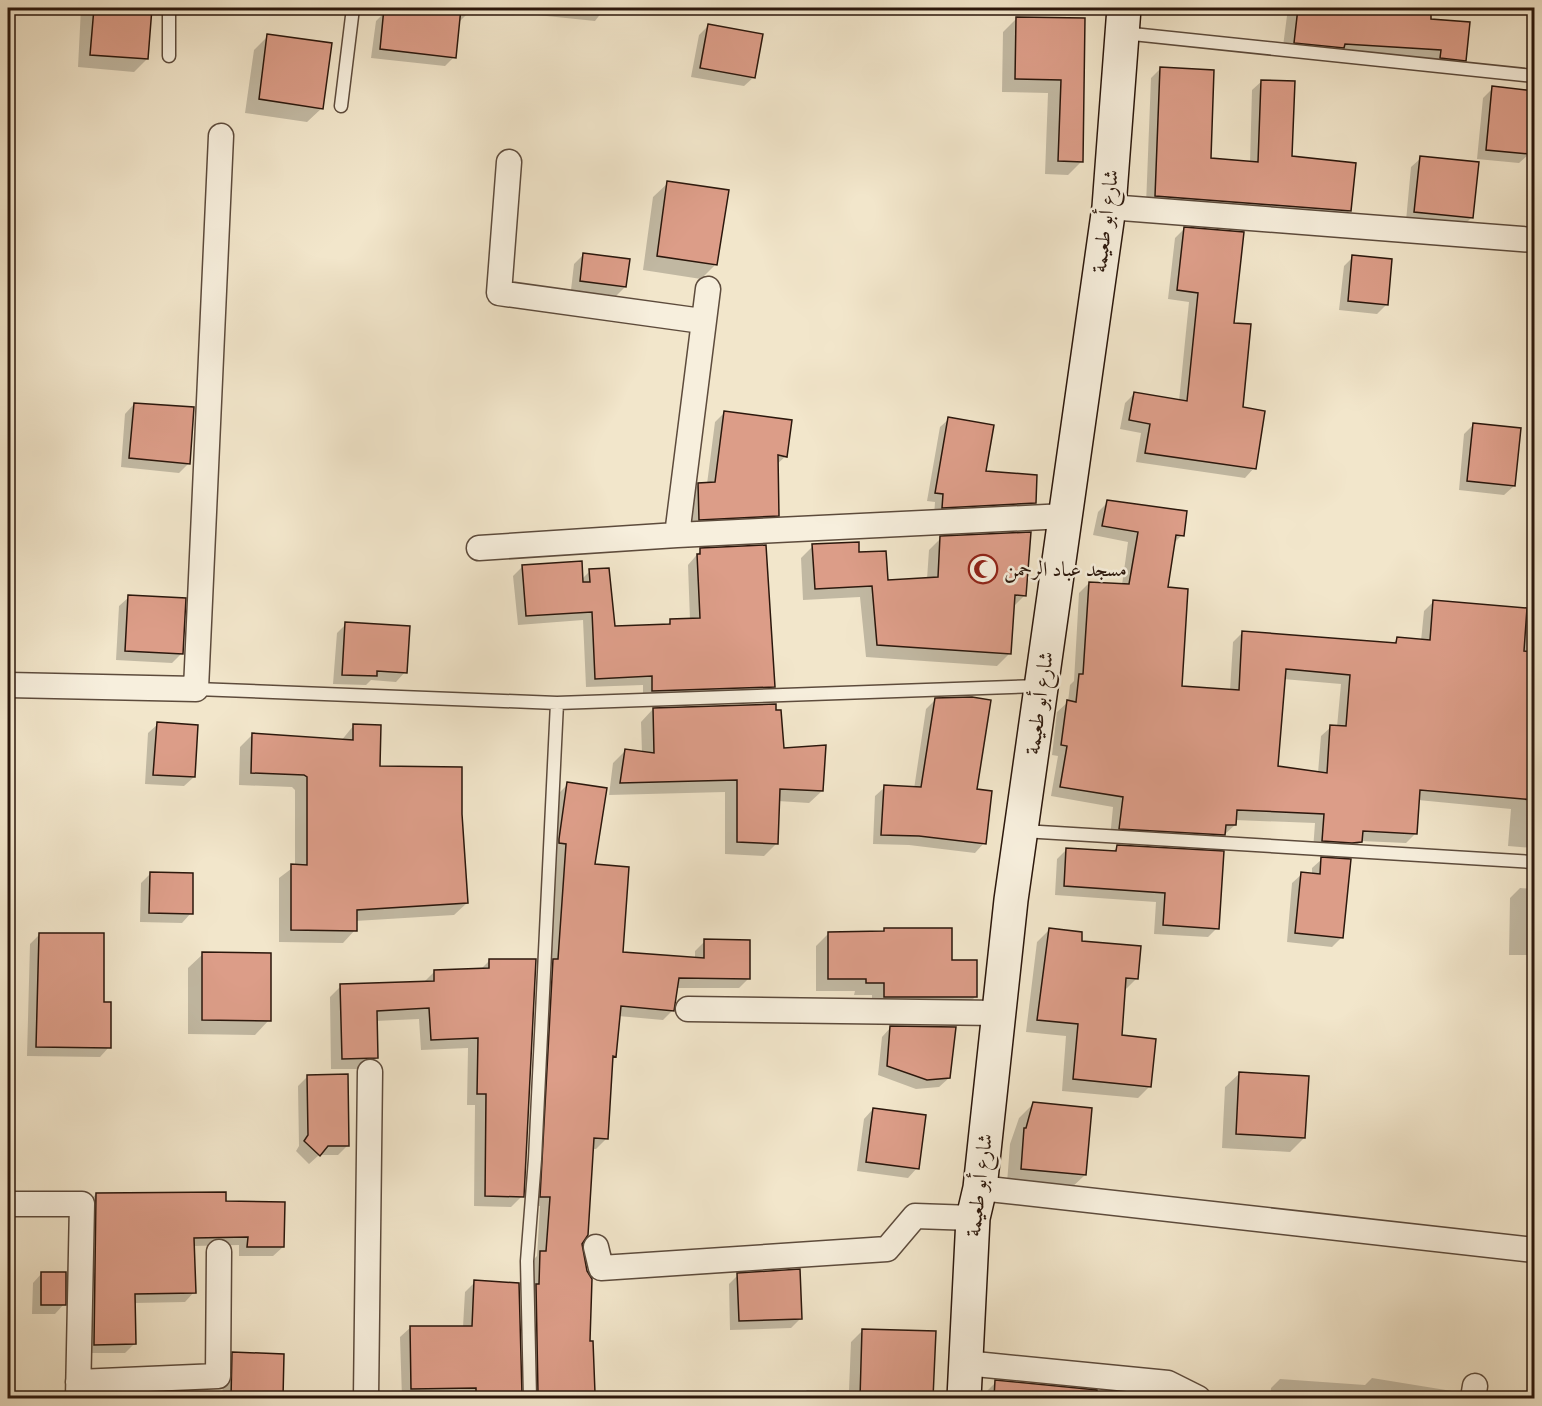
<svg xmlns="http://www.w3.org/2000/svg" width="1542" height="1406" viewBox="0 0 1542 1406" font-family="'IM FELL Double Pica',Amiri,serif">
	<style>
		.shadow { fill: #0003; fill-rule: evenodd }
		.building { fill: #dc9d88; stroke: #2b170c; stroke-width: 1.5; fill-rule: evenodd }
		.lines { fill: none; stroke-linecap: round; stroke-linejoin: round }
		.lane-casing { stroke: #5d4b3c; stroke-width: 15 }
		.street-casing { stroke: #5d4b3c; stroke-width: 27 }
		.secondary-casing { stroke: #2b170c; stroke-width: 36 }
		.lane { stroke: #f7efdd; stroke-width: 12 }
		.street { stroke: #f7efdd; stroke-width: 24 }
		.secondary { stroke: #f7efdd; stroke-width: 33 }
		.labels { text-anchor: middle; stroke-width: 5; stroke-linejoin: round; paint-order: stroke }
		.street-label { font-size: 21px; fill: #2b170c; stroke: #f7efdd }
		.poi-label { font-size: 21px; fill: #2b170c; stroke: #f7efdd; text-anchor: start }
	</style>
	<rect width="100%" height="100%" fill="#f2e6cb"/>
	<filter id="stains"><feTurbulence type="fractalNoise" baseFrequency=".00333" numOctaves="4"/><feColorMatrix values="0 0 0 0 .2 0 0 0 0 .09 0 0 0 0 .02 0 0 0 .5 -.17"/></filter>
	<radialGradient id="worn" r=".72"><stop offset=".6" stop-color="#630" stop-opacity="0"/><stop offset="1" stop-color="#630" stop-opacity=".3"/></radialGradient>
	<path class="shadow" d="M 81,8 L 151,8 L 147,59 L 134,72 L 78,67 Z
		M 421,8 L 469,8 L 468,13 L 458,23 L 454,57 L 445,66 L 371,58 L 376,21 L 385,12 L 419,16 Z
		M 538,8 L 605,8 L 595,21 L 537,15 Z
		M 1288,8 L 1430,8 L 1429,20 L 1465,60 L 1452,72 L 1282,54 Z
		M 1017,18 L 1084,19 L 1082,161 L 1068,175 L 1045,174 L 1048,93 L 1002,92 L 1003,32 Z
		M 708,26 L 754,77 L 744,86 L 691,77 L 699,35 Z
		M 268,36 L 322,108 L 307,122 L 245,113 L 254,50 Z
		M 1160,69 L 1209,159 L 1250,163 L 1252,90 L 1262,81 L 1291,158 L 1350,210 L 1340,220 L 1146,205 L 1151,78 Z
		M 1493,88 L 1534,93 L 1529,154 L 1519,163 L 1477,159 L 1483,98 Z
		M 8,135 L 11,135 L 14,206 L 8,212 Z
		M 1421,158 L 1472,217 L 1462,227 L 1406,221 L 1411,167 Z
		M 668,183 L 716,264 L 701,279 L 643,270 L 653,197 Z
		M 1184,229 L 1233,324 L 1241,408 L 1254,468 L 1245,478 L 1136,462 L 1141,433 L 1120,429 L 1125,403 L 1134,394 L 1179,401 L 1189,302 L 1168,299 L 1175,238 Z
		M 584,254 L 625,287 L 616,296 L 571,290 L 574,264 Z
		M 1353,257 L 1386,305 L 1377,314 L 1339,310 L 1344,266 Z
		M 134,404 L 189,463 L 179,473 L 121,467 L 125,414 Z
		M 725,412 L 786,456 L 776,465 L 778,515 L 768,525 L 690,528 L 689,494 L 699,484 L 707,484 L 715,422 Z
		M 949,419 L 984,472 L 1034,502 L 1026,511 L 934,516 L 935,502 L 927,501 L 940,427 Z
		M 1474,424 L 1514,486 L 1504,495 L 1459,490 L 1464,434 Z
		M 1108,502 L 1182,535 L 1173,544 L 1166,589 L 1180,687 L 1230,691 L 1233,642 L 1243,632 L 1392,644 L 1398,639 L 1421,641 L 1424,611 L 1434,601 L 1534,610 L 1534,848 L 1508,846 L 1511,809 L 1418,800 L 1416,833 L 1406,843 L 1361,841 L 1350,851 L 1313,850 L 1315,823 L 1235,820 L 1235,825 L 1214,844 L 1110,838 L 1113,807 L 1051,796 L 1058,756 L 1052,755 L 1057,712 L 1068,702 L 1070,685 L 1074,681 L 1079,593 L 1089,583 L 1122,585 L 1128,542 L 1093,535 L 1098,512 ZM 1283,679 L 1341,684 L 1337,727 L 1331,727 L 1321,736 L 1318,773 L 1277,767 Z
		M 941,538 L 1025,595 L 1012,608 L 1009,654 L 997,666 L 866,657 L 860,597 L 803,600 L 801,558 L 813,546 L 858,554 L 886,582 L 927,579 L 929,550 Z
		M 701,550 L 773,686 L 764,696 L 643,700 L 643,685 L 586,687 L 583,620 L 518,625 L 513,576 L 523,566 L 582,579 L 590,571 L 613,627 L 666,625 L 671,621 L 690,620 L 688,565 Z
		M 129,597 L 182,653 L 172,663 L 116,660 L 119,606 Z
		M 346,624 L 405,672 L 396,682 L 371,680 L 366,685 L 333,684 L 337,633 Z
		M 936,699 L 976,790 L 984,843 L 975,853 L 909,845 L 873,844 L 875,796 L 885,787 L 914,789 L 926,709 Z
		M 653,709 L 783,750 L 822,791 L 809,803 L 778,801 L 777,843 L 764,856 L 725,854 L 725,792 L 609,795 L 613,763 L 625,751 L 642,753 L 641,722 Z
		M 158,724 L 194,777 L 184,786 L 145,784 L 148,733 Z
		M 354,725 L 378,768 L 461,814 L 467,903 L 454,915 L 355,921 L 355,930 L 343,943 L 279,942 L 279,878 L 295,866 L 295,790 L 292,787 L 239,785 L 240,747 L 253,734 L 341,741 Z
		M 568,784 L 622,953 L 695,959 L 695,951 L 705,941 L 749,978 L 739,988 L 676,988 L 673,1010 L 663,1020 L 618,1016 L 615,1056 L 612,1059 L 606,1139 L 596,1149 L 592,1149 L 581,1242 L 593,1392 L 591,1398 L 528,1398 L 530,1263 L 537,1256 L 540,1206 L 531,1206 L 556,853 L 549,852 L 558,794 Z
		M 1118,847 L 1217,928 L 1208,937 L 1154,934 L 1156,902 L 1055,895 L 1057,859 L 1067,849 L 1112,852 Z
		M 1322,859 L 1342,937 L 1332,947 L 1287,942 L 1292,883 L 1302,874 L 1312,875 L 1312,868 Z
		M 150,874 L 191,913 L 182,923 L 140,922 L 141,883 Z
		M 1520,888 L 1534,889 L 1534,955 L 1509,955 L 1510,898 Z
		M 885,929 L 950,961 L 975,997 L 963,1009 L 872,1009 L 872,995 L 854,995 L 855,991 L 816,991 L 816,946 L 829,933 L 881,933 Z
		M 1049,930 L 1080,942 L 1137,978 L 1125,990 L 1120,1037 L 1150,1086 L 1138,1098 L 1062,1091 L 1066,1036 L 1026,1032 L 1037,942 Z
		M 40,934 L 103,1004 L 109,1047 L 100,1057 L 27,1056 L 30,944 Z
		M 203,954 L 269,1020 L 255,1035 L 188,1034 L 188,968 Z
		M 489,961 L 522,1196 L 511,1207 L 474,1206 L 475,1105 L 467,1105 L 468,1048 L 421,1050 L 419,1019 L 375,1021 L 376,1058 L 365,1069 L 331,1069 L 330,997 L 341,986 L 423,983 L 434,972 L 480,970 Z
		M 891,1027 L 949,1078 L 939,1087 L 916,1089 L 878,1075 L 882,1037 Z
		M 1240,1073 L 1304,1138 L 1290,1152 L 1222,1148 L 1225,1087 Z
		M 308,1076 L 348,1145 L 338,1155 L 319,1155 L 309,1164 L 296,1151 L 299,1146 L 298,1086 Z
		M 1033,1104 L 1085,1175 L 1070,1189 L 1007,1183 L 1010,1144 L 1019,1118 Z
		M 873,1109 L 917,1168 L 908,1178 L 857,1171 L 864,1119 Z
		M 96,1194 L 225,1202 L 283,1247 L 273,1256 L 239,1256 L 239,1245 L 193,1246 L 194,1292 L 185,1302 L 134,1303 L 135,1343 L 125,1353 L 85,1353 L 87,1204 Z
		M 42,1273 L 64,1304 L 55,1314 L 32,1314 L 33,1283 Z
		M 738,1275 L 800,1319 L 791,1328 L 730,1330 L 729,1284 Z
		M 475,1282 L 518,1284 L 520,1398 L 402,1398 L 400,1337 L 411,1327 L 463,1327 L 465,1292 Z
		M 863,1330 L 935,1333 L 931,1398 L 798,1398 L 807,1390 L 849,1390 L 851,1342 Z
		M 233,1354 L 283,1355 L 282,1398 L 222,1398 L 224,1364 Z
		M 1372,1378 L 1458,1392 L 1457,1398 L 1270,1398 L 1271,1388 L 1280,1379 L 1365,1385 Z
		M 996,1382 L 1062,1388 L 1061,1398 L 986,1398 L 987,1391 Z"/>
	<path class="building" d="M 94,8 L 152,8 L 148,59 L 90,55 Z
		M 384,8 L 461,8 L 456,58 L 380,49 Z
		M 1298,8 L 1431,8 L 1431,19 L 1470,22 L 1466,61 L 1440,58 L 1441,50 L 1345,44 L 1344,48 L 1294,43 Z
		M 1016,17 L 1085,18 L 1083,162 L 1058,161 L 1061,80 L 1015,79 Z
		M 708,24 L 763,34 L 755,78 L 700,68 Z
		M 267,34 L 332,43 L 323,109 L 259,99 Z
		M 1160,67 L 1214,70 L 1211,158 L 1258,162 L 1261,80 L 1295,81 L 1292,156 L 1356,163 L 1351,211 L 1155,196 Z
		M 1492,86 L 1534,91 L 1530,154 L 1486,150 Z
		M 1420,156 L 1479,162 L 1473,218 L 1414,212 Z
		M 667,181 L 729,190 L 717,265 L 657,256 Z
		M 1184,227 L 1244,232 L 1234,323 L 1251,324 L 1243,407 L 1265,411 L 1256,469 L 1145,453 L 1150,424 L 1129,420 L 1134,392 L 1187,401 L 1198,293 L 1177,290 Z
		M 583,253 L 630,259 L 626,287 L 580,281 Z
		M 1352,255 L 1392,259 L 1388,305 L 1348,301 Z
		M 134,403 L 194,407 L 190,464 L 129,458 Z
		M 724,411 L 792,420 L 787,457 L 778,455 L 779,516 L 699,520 L 698,483 L 715,482 Z
		M 948,417 L 994,425 L 986,471 L 1037,475 L 1036,503 L 942,508 L 943,494 L 935,493 Z
		M 1473,423 L 1521,428 L 1515,486 L 1467,481 Z
		M 1107,500 L 1187,511 L 1184,536 L 1176,535 L 1168,587 L 1188,589 L 1182,686 L 1239,690 L 1242,631 L 1396,643 L 1397,637 L 1430,640 L 1433,600 L 1527,608 L 1524,651 L 1532,652 L 1528,706 L 1534,707 L 1534,800 L 1420,790 L 1417,834 L 1363,831 L 1362,842 L 1352,843 L 1322,841 L 1324,814 L 1237,810 L 1236,825 L 1226,825 L 1225,835 L 1119,829 L 1123,797 L 1060,787 L 1067,746 L 1061,745 L 1067,700 L 1076,702 L 1079,674 L 1083,674 L 1089,582 L 1129,584 L 1138,532 L 1102,526 ZM 1286,669 L 1350,675 L 1346,726 L 1330,725 L 1327,773 L 1278,766 Z
		M 1031,532 L 1026,596 L 1015,595 L 1011,654 L 877,645 L 872,586 L 815,589 L 812,544 L 859,542 L 859,552 L 886,551 L 888,580 L 938,577 L 940,536 Z
		M 766,545 L 775,687 L 652,691 L 652,676 L 595,679 L 592,612 L 526,616 L 522,565 L 582,561 L 583,582 L 590,582 L 589,569 L 609,568 L 615,626 L 670,624 L 670,619 L 700,618 L 697,554 L 700,554 L 700,548 Z
		M 128,595 L 186,598 L 183,654 L 125,651 Z
		M 345,622 L 410,626 L 407,673 L 377,671 L 377,676 L 342,675 Z
		M 972,697 L 991,700 L 977,789 L 992,791 L 986,844 L 919,836 L 881,835 L 884,785 L 921,787 L 935,698 Z
		M 776,704 L 776,710 L 781,710 L 784,748 L 826,745 L 823,791 L 780,789 L 778,844 L 737,842 L 737,780 L 620,783 L 625,749 L 654,753 L 653,708 Z
		M 157,722 L 198,725 L 195,777 L 153,775 Z
		M 353,724 L 381,725 L 380,766 L 462,767 L 462,814 L 468,903 L 357,910 L 357,931 L 291,930 L 291,864 L 307,865 L 307,777 L 304,775 L 251,773 L 252,733 L 353,740 Z
		M 567,782 L 607,788 L 595,864 L 629,867 L 623,952 L 704,958 L 704,939 L 750,940 L 750,979 L 679,978 L 674,1011 L 621,1006 L 616,1057 L 613,1056 L 608,1139 L 594,1138 L 588,1235 L 582,1244 L 587,1271 L 592,1279 L 590,1341 L 593,1341 L 595,1393 L 538,1394 L 536,1284 L 539,1284 L 540,1251 L 546,1251 L 550,1197 L 540,1197 L 553,959 L 558,959 L 566,844 L 559,843 L 559,839 Z
		M 1117,845 L 1224,851 L 1219,929 L 1163,925 L 1165,893 L 1064,886 L 1066,848 L 1116,851 Z
		M 1321,857 L 1351,859 L 1343,938 L 1295,933 L 1301,872 L 1320,874 Z
		M 150,872 L 193,873 L 193,914 L 149,913 Z
		M 884,928 L 952,928 L 952,960 L 977,960 L 977,997 L 884,997 L 884,983 L 866,983 L 866,979 L 828,979 L 828,932 L 884,931 Z
		M 1049,928 L 1082,932 L 1082,941 L 1141,946 L 1138,979 L 1126,978 L 1122,1035 L 1156,1039 L 1151,1087 L 1073,1079 L 1078,1024 L 1037,1020 Z
		M 39,933 L 104,933 L 104,1002 L 111,1002 L 111,1048 L 36,1047 Z
		M 202,952 L 271,953 L 271,1021 L 202,1020 Z
		M 489,959 L 536,959 L 524,1197 L 485,1196 L 486,1094 L 477,1094 L 478,1038 L 431,1040 L 429,1008 L 377,1011 L 378,1058 L 342,1059 L 340,984 L 434,981 L 434,970 L 489,968 Z
		M 890,1026 L 956,1027 L 950,1078 L 927,1080 L 887,1066 Z
		M 1239,1072 L 1309,1076 L 1305,1138 L 1236,1134 Z
		M 348,1074 L 349,1146 L 328,1146 L 320,1156 L 304,1141 L 308,1135 L 307,1075 Z
		M 1033,1102 L 1092,1108 L 1086,1175 L 1021,1169 L 1024,1128 L 1026,1128 Z
		M 873,1108 L 926,1115 L 919,1169 L 866,1162 Z
		M 226,1192 L 226,1201 L 285,1202 L 284,1247 L 247,1247 L 248,1237 L 194,1238 L 196,1293 L 135,1294 L 136,1344 L 94,1345 L 96,1193 Z
		M 800,1269 L 802,1319 L 739,1321 L 737,1273 Z
		M 41,1272 L 66,1272 L 66,1305 L 41,1305 Z
		M 474,1280 L 519,1283 L 522,1395 L 520,1398 L 476,1398 L 476,1388 L 411,1389 L 410,1326 L 472,1326 Z
		M 862,1329 L 936,1331 L 933,1398 L 860,1398 Z
		M 232,1352 L 284,1354 L 283,1398 L 231,1398 Z
		M 995,1380 L 1097,1390 L 1096,1398 L 994,1398 Z"/>
	<g class="lines">
		<g class="lane-casing">
			<path id="lane" d="M 169,8 L 169,56
				M 1123,33 L 1534,76
				M 341,106 L 353,8
				M 196,689 L 557,703 L 1040,686
				M 1023,831 L 1534,862
				M 530,1398 L 527,1261 L 535,1159 L 557,703"/>
		</g>
		<g class="street-casing">
			<path id="street" d="M 509,162 L 499,293 L 702,321
				M 1109,207 L 1534,240
				M 677,535 L 708,289
				M 479,548 L 677,535 L 1065,516
				M 8,685 L 196,689 L 221,136
				M 688,1009 L 998,1013
				M 980,1188 L 1534,1250
				M 8,1204 L 82,1204 L 78,1398
				M 596,1247 L 601,1268 L 887,1249 L 915,1216 L 973,1218
				M 965,1363 L 1168,1383 L 1198,1398
				M 78,1382 L 218,1376 L 219,1252
				M 366,1398 L 370,1072
				M 1473,1398 L 1475,1386"/>
		</g>
		<g class="secondary-casing">
			<path id="secondary" d="M 964,1398 L 973,1218 L 980,1188 L 1011,900 L 1109,207 L 1124,8"/>
		</g>
		<use href="#lane" class="lane"/>
		<use href="#street" class="street"/>
		<use href="#secondary" class="secondary"/>
	</g>
	<defs>
		<g id="mosque-ring" transform="scale(1.5)"><circle r="9.5" fill="#f7efdd" stroke="#8f2418" stroke-width="1.5"/><path d="M3.5-4.9A6 6 0 1 0 3.5 4.9A5 5 0 1 1 3.5-4.9Z" fill="#8f2418"/></g>
	</defs>
	<g fill-rule="evenodd">
		<use href="#mosque-ring" x="983" y="569"/>
	</g>
	<g class="labels">
		<g class="street-label">
			<text transform="translate(1105 221) rotate(-83)" y="7">شارع أبو طعيمة</text>
			<text transform="translate(1039 703) rotate(-82)" y="7">شارع أبو طعيمة</text>
			<text transform="translate(979 1185) rotate(-83)" y="7">شارع أبو طعيمة</text>
		</g>
		<g class="poi-label">
			<text x="1004" y="576">مسجد عباد الرحمن</text>
		</g>
	</g>
	<rect width="1542" height="1406" fill="none" stroke="#f2e6cb" stroke-width="30"/>
	<rect x="9" y="9" width="1524" height="1388" fill="none" stroke="#2b170c" stroke-width="3"/>
	<rect x="15" y="15" width="1512" height="1376" fill="none" stroke="#2b170c" stroke-width="1.5"/>
	<rect width="100%" height="100%" filter="url(#stains)"/>
	<rect width="100%" height="100%" fill="url(#worn)"/>
</svg>
